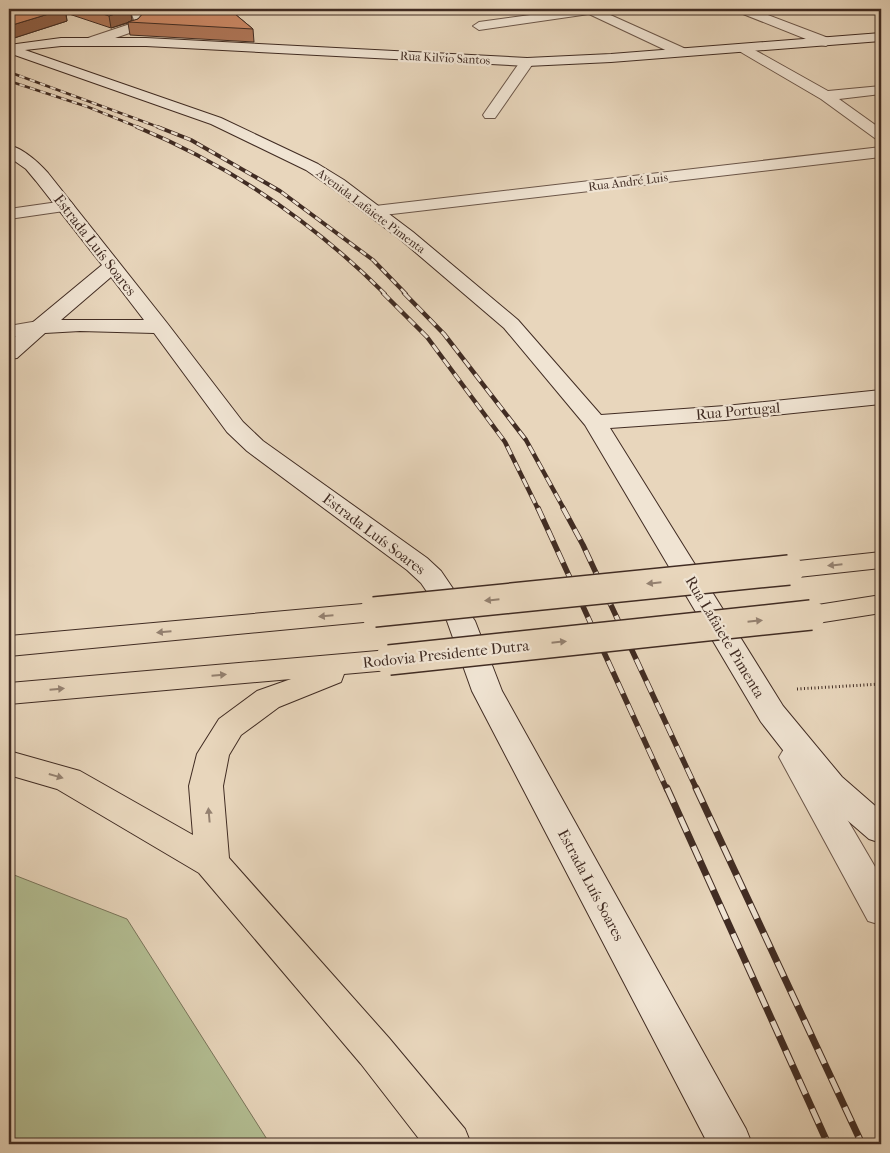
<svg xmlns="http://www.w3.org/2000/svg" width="890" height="1153" viewBox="0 0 890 1153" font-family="'IM FELL French Canon',serif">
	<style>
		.green { fill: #b3be93; stroke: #7a755b }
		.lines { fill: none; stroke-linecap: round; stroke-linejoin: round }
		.minor-casing { stroke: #6b5649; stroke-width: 2 }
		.tertiary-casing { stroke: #6b5649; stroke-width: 2 }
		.secondary-casing { stroke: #412c23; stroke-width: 2 }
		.motorway-casing { stroke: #412c23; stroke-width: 2 }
		.path { stroke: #412c23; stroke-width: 3; stroke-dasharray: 1 2.5; stroke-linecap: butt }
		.minor { fill: #f0e4d3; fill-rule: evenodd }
		.tertiary { fill: #f0e4d3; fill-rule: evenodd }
		.secondary { fill: #f0e4d3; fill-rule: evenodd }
		.motorway { fill: #e8d6bc; fill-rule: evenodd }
		.rail-far4-casing { stroke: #412c23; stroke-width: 2.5 }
		.rail-far3-casing { stroke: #412c23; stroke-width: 4 }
		.rail-far2-casing { stroke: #412c23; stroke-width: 4.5 }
		.rail-far1-casing { stroke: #412c23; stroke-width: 5.5 }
		.rail-casing { stroke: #412c23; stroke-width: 7 }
		.rail-far4 { stroke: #f0e4d3; stroke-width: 2; stroke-dasharray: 5.5; stroke-linecap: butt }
		.rail-far3 { stroke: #f0e4d3; stroke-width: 2.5; stroke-dasharray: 7; stroke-linecap: butt }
		.rail-far2 { stroke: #f0e4d3; stroke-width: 3; stroke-dasharray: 9; stroke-linecap: butt }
		.rail-far1 { stroke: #f0e4d3; stroke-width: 4; stroke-dasharray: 12; stroke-linecap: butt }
		.rail { stroke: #f0e4d3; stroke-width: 5; stroke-dasharray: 16; stroke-linecap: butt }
		.motorway-bridge-casing { stroke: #412c23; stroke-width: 32; stroke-linecap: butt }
		.motorway-bridge { stroke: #e8d6bc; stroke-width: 29 }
		.wall { fill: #b07759; stroke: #412c23 }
		.shaded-wall { fill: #906148; stroke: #412c23 }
		.building { fill: #cd8a67; stroke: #412c23 }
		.oneway { fill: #948170 }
		.labels { text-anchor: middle; stroke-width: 4.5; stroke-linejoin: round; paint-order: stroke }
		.far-street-label { font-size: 12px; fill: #412c23; stroke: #f0e4d3 }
		.street-label { font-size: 15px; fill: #412c23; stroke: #f0e4d3 }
	</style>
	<rect width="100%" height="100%" fill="#e8d6bc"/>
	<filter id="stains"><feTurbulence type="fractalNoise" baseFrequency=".004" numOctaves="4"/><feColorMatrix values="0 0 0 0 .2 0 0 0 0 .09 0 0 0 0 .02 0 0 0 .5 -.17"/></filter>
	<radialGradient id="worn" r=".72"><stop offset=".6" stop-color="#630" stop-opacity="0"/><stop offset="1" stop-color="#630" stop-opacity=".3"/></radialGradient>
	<path class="green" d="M 9,873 L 127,919 L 270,1144 L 9,1144 Z"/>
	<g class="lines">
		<g class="minor-casing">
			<path id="minor" d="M 130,9 L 142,9 L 146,21 L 138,30 L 98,44 L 88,44 L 87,41 L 88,38 L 130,24 L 134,20 Z
				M 575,9 L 597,9 L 686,49 L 688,52 L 681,56 L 676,55 L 589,14 L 479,30 L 473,26 L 479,22 Z
				M 744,44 L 828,91 L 881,86 L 881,94 L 839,99 L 881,129 L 881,141 L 876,139 L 821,99 L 739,51 L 738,48 Z
				M 527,58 L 534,62 L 495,118 L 485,118 L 483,115 L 485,112 L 522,59 Z
				M 881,147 L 881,157 L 375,216 L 369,215 L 366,211 L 369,207 L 375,206 Z
				M 65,201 L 71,202 L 74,206 L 71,210 L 9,219 L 9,209 Z
				M 38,321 L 45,323 L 48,327 L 45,331 L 9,338 L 9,326 Z
				M 795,745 L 806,749 L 881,877 L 881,925 L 868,921 L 779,757 L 784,749 Z"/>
		</g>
		<g class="tertiary-casing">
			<path id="tertiary" d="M 736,9 L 752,9 L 831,39 L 832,42 L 826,46 L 821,45 L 738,12 Z"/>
		</g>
		<g class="secondary-casing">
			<path id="secondary" d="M 881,33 L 881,41 L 611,62 L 527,66 L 146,46 L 61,46 L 25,50 L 221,118 L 318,164 L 344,180 L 413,232 L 518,320 L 601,415 L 725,406 L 881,390 L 881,404 L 725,420 L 610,428 L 783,706 L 842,777 L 881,811 L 881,843 L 869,839 L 818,795 L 761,722 L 585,425 L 504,328 L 401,240 L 332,188 L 306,170 L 211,124 L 9,53 L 9,45 L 61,38 L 146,38 L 527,58 L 611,54 Z
				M 9,145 C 24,149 38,162 48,173 L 167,323 L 243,422 L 263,441 L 427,558 L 441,571 L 475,621 L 502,691 L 746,1129 L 752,1144 L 708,1144 L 472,691 L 447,621 L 421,583 L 407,570 L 247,451 L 227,432 L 154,333 L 80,331 L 45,333 L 17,358 L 9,359 L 9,342 L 102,265 L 36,181 L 26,169 L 9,157 ZM 111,277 L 144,320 L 61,320 Z"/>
		</g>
		<g class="motorway-casing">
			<path id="motorway" d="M 881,552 L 881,568 L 789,578 L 779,576 L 775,570 L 779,564 L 789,562 Z
				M 881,595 L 881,613 L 811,624 L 801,621 L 797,615 L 801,609 L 811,606 Z
				M 374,603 L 384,606 L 388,612 L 384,618 L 374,621 L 9,656 L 9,636 Z
				M 389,650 L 400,653 L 404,660 L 400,667 L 389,670 L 344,674 L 341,682 L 279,707 L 241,735 L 229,755 L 223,786 L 229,858 L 389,1038 L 465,1129 L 471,1144 L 423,1144 L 361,1064 L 199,873 L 57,789 L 9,775 L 9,751 L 80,771 L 193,835 L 189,786 L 197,754 L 202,746 L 219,719 L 257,691 L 291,679 L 9,704 L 9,683 Z"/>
		</g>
		<path class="path" d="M 797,689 L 881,684"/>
		<use href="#minor" class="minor"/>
		<use href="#tertiary" class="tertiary"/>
		<use href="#secondary" class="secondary"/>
		<use href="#motorway" class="motorway"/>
		<g class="rail-far4-casing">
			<path id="rail-far4" d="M 9,72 L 161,128
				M 9,81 L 88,107 L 140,128"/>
		</g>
		<g class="rail-far3-casing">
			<path id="rail-far3" d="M 137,127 C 229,165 314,223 385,294
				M 158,127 L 191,140 L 280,191 L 373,260 L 406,294"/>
		</g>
		<g class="rail-far2-casing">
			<path id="rail-far2" d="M 383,293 L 427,337 L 505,442 L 538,509
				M 404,293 L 444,334 L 526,440 L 564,509"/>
		</g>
		<g class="rail-far1-casing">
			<path id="rail-far1" d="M 538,508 L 667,790
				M 563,508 L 583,545 L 697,790"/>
		</g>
		<g class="rail-casing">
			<path id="rail" d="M 667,788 L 828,1144
				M 696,788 L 862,1144"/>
		</g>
		<use href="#rail-far4" class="rail-far4"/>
		<use href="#rail-far3" class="rail-far3"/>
		<use href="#rail-far2" class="rail-far2"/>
		<use href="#rail-far1" class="rail-far1"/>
		<use href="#rail" class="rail"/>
		<g class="motorway-bridge-casing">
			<path id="motorway-bridge" d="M 374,612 L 789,570
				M 389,660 L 811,615"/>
		</g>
		<use href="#motorway-bridge" class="motorway-bridge"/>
	</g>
	<path class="wall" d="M 9,9 L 130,9 L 132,20 L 130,22 L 138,19 L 144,12 L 143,9 L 229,9 L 253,29 L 254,42 L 130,35 L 128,23 L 111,28 L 66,13 L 67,21 L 11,39 L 9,39 Z"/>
	<path class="shaded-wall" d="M 65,9 L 67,21 L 11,39 L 9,26 Z
		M 128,9 L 130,9 L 132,20 L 129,22 L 111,28 L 109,16 Z"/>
	<path class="building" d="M 9,9 L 65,9 L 9,26 Z
		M 87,9 L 128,9 L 127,10 L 109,16 Z
		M 145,9 L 229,9 L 253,29 L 128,22 L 138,19 L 146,10 Z"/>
	<defs><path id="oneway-solid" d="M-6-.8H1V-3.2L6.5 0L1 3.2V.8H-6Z" transform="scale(1.25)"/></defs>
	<g class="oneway">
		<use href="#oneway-solid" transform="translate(835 565) rotate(174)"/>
		<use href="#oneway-solid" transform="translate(654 583) rotate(174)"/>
		<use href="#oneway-solid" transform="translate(492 600) rotate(174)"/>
		<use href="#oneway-solid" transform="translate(326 616) rotate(175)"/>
		<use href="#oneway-solid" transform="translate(755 621) rotate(-6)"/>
		<use href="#oneway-solid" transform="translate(164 632) rotate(175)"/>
		<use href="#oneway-solid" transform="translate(559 642) rotate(-6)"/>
		<use href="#oneway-solid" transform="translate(219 675) rotate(-5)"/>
		<use href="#oneway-solid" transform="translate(57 689) rotate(-5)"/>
		<use href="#oneway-solid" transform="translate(56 776) rotate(16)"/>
		<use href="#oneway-solid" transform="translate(209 815) rotate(-95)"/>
	</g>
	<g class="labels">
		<g class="far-street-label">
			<text transform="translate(445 58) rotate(3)" y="4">Rua Kilvio Santos</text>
			<text transform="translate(628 182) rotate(-7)" y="4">Rua André Luis</text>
			<text transform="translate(371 211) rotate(37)" y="4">Avenida Lafaiete Pimenta</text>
		</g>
		<g class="street-label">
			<text transform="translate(95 245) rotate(52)" y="5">Estrada Luís Soares</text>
			<text transform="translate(738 411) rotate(-5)" y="5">Rua Portugal</text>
			<text transform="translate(374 534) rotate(37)" y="5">Estrada Luís Soares</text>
			<text transform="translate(725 637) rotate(59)" y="5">Rua Lafaiete Pimenta</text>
			<text transform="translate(446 654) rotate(-6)" y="5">Rodovia Presidente Dutra</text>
			<text transform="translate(591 885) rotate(62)" y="5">Estrada Luís Soares</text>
		</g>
	</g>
	<rect width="890" height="1153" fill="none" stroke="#e8d6bc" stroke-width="30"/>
	<rect x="10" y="10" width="870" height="1133" fill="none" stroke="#412c23" stroke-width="2.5"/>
	<rect x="15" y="15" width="860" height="1123" fill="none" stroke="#412c23"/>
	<rect width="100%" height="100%" filter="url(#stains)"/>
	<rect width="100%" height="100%" fill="url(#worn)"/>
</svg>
